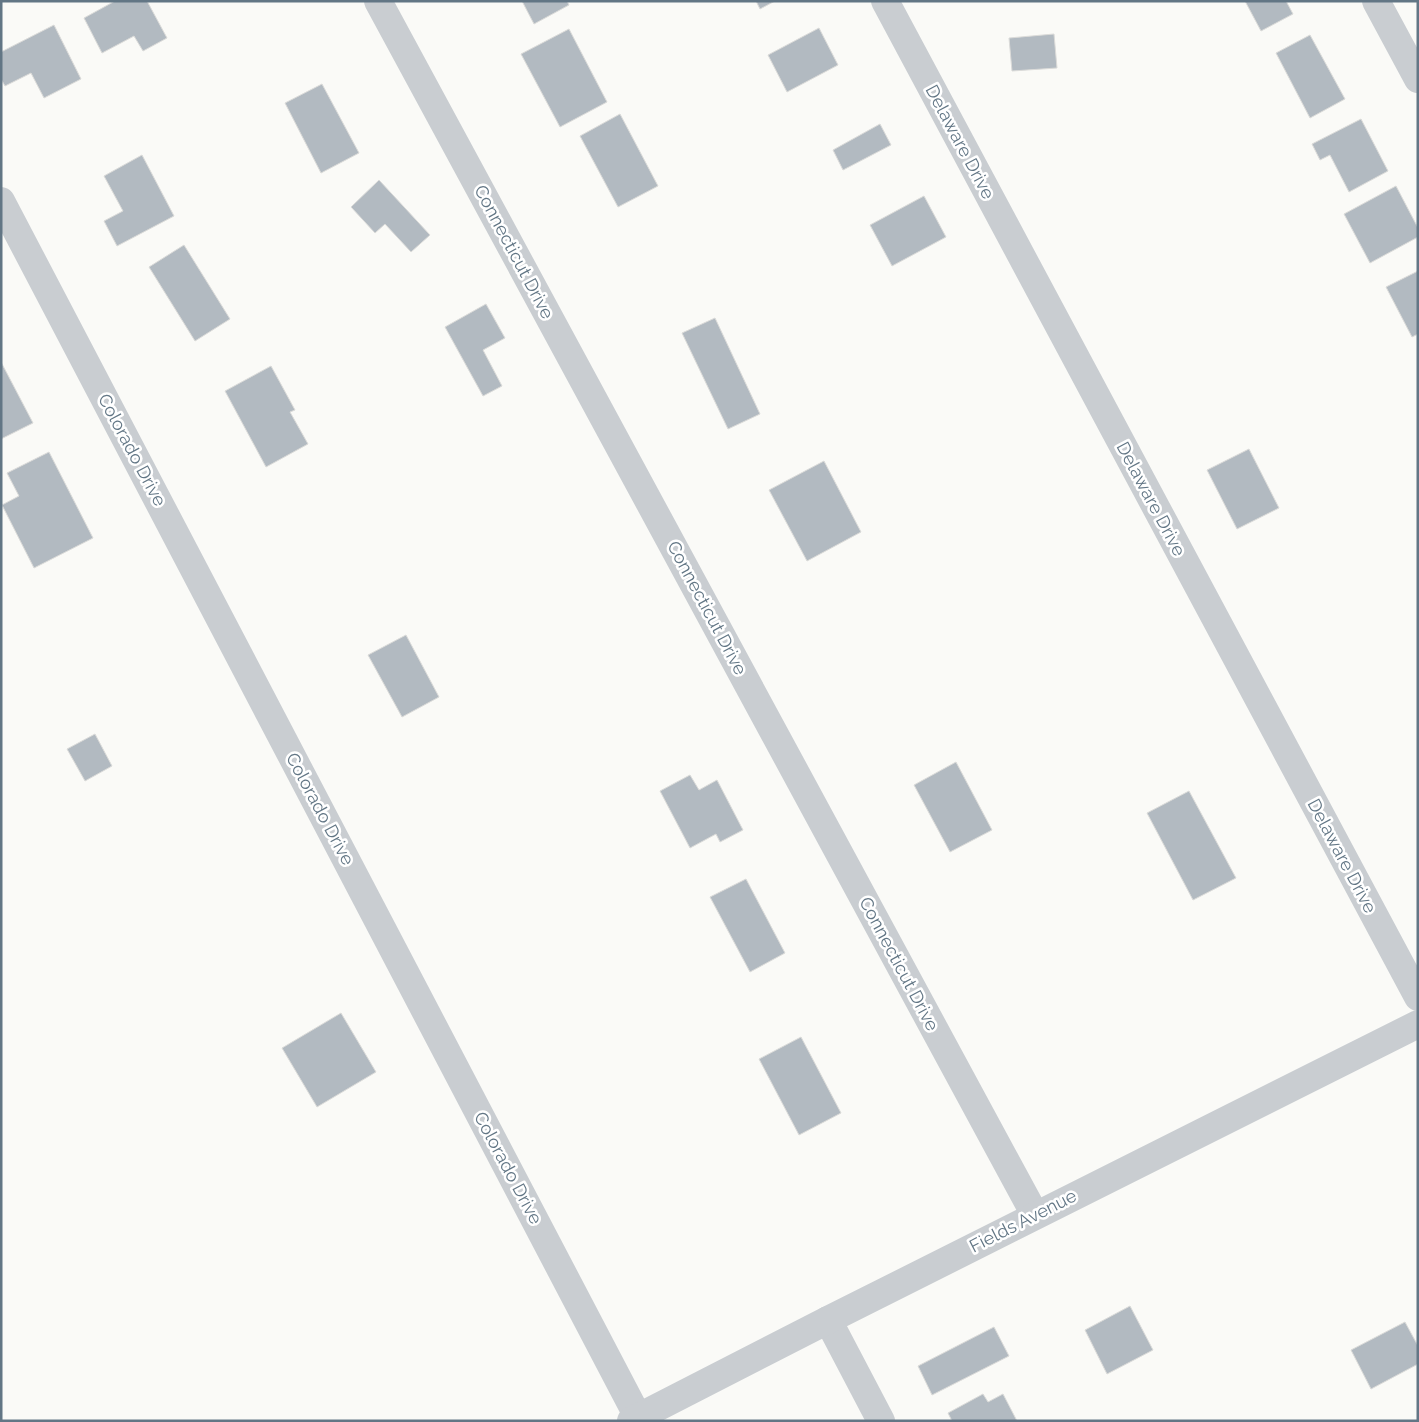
<svg xmlns="http://www.w3.org/2000/svg" width="1419" height="1422" viewBox="0 0 1419 1422" font-family="Raleway,sans-serif">
	<style>
		.building { fill: #b2bac1; stroke: #dbdbd9 }
		.lines { fill: none; stroke-linecap: round; stroke-linejoin: round }
		.minor { stroke: #c9cdd1; stroke-width: 28 }
		.tertiary { stroke: #c9cdd1; stroke-width: 28 }
		.labels { text-anchor: middle; stroke-width: 5; stroke-linejoin: round; paint-order: stroke }
		.street-label { font-size: 18px; fill: #627685; stroke: #fff }
	</style>
	<rect width="100%" height="100%" fill="#fafaf7"/>
	<path class="building" d="M 115,1 L 147,1 L 167,38 L 143,51 L 134,36 L 102,53 L 84,18 Z
		M 522,1 L 567,1 L 569,5 L 534,24 Z
		M 756,1 L 775,1 L 760,9 Z
		M 1245,1 L 1286,1 L 1293,14 L 1261,31 Z
		M 54,25 L 81,79 L 44,98 L 31,73 L 5,86 L 1,79 L 1,52 Z
		M 819,28 L 838,65 L 787,92 L 768,55 Z
		M 569,29 L 607,102 L 560,127 L 521,54 Z
		M 1054,34 L 1057,68 L 1012,71 L 1009,38 Z
		M 1310,35 L 1345,99 L 1310,118 L 1276,53 Z
		M 322,84 L 359,153 L 321,173 L 285,103 Z
		M 620,114 L 658,186 L 618,207 L 580,136 Z
		M 1361,119 L 1388,171 L 1349,192 L 1330,155 L 1320,160 L 1312,144 Z
		M 880,124 L 891,145 L 843,170 L 833,150 Z
		M 142,155 L 174,216 L 117,246 L 104,221 L 123,211 L 104,176 Z
		M 379,180 L 430,235 L 411,252 L 385,224 L 375,233 L 351,207 Z
		M 1396,186 L 1418,228 L 1418,237 L 1370,263 L 1344,214 Z
		M 924,196 L 946,237 L 892,266 L 870,225 Z
		M 184,245 L 230,319 L 195,341 L 149,267 Z
		M 1418,271 L 1418,334 L 1412,337 L 1386,287 Z
		M 486,304 L 505,338 L 483,350 L 502,386 L 483,396 L 445,327 Z
		M 715,318 L 760,414 L 728,429 L 682,333 Z
		M 1,362 L 33,423 L 1,439 Z
		M 271,366 L 295,410 L 290,412 L 308,444 L 266,467 L 225,391 Z
		M 1249,449 L 1279,508 L 1237,529 L 1207,470 Z
		M 49,452 L 93,538 L 34,568 L 2,505 L 19,496 L 7,473 Z
		M 824,461 L 861,532 L 807,561 L 769,490 Z
		M 406,635 L 439,697 L 402,717 L 368,655 Z
		M 95,734 L 112,766 L 85,781 L 67,749 Z
		M 956,762 L 992,830 L 950,852 L 914,785 Z
		M 690,775 L 699,790 L 717,780 L 743,830 L 720,842 L 716,834 L 690,848 L 660,791 Z
		M 1189,791 L 1236,878 L 1193,900 L 1147,813 Z
		M 746,879 L 785,953 L 750,972 L 710,897 Z
		M 341,1013 L 376,1072 L 317,1107 L 282,1048 Z
		M 801,1037 L 841,1113 L 799,1135 L 759,1059 Z
		M 1130,1306 L 1153,1350 L 1107,1374 L 1085,1330 Z
		M 1405,1322 L 1418,1346 L 1418,1364 L 1371,1389 L 1351,1350 Z
		M 994,1327 L 1009,1356 L 932,1395 L 918,1366 Z
		M 983,1394 L 988,1402 L 1003,1394 L 1017,1421 L 952,1421 L 948,1413 Z"/>
	<g class="lines">
		<path class="minor" d="M 378,1 L 1035,1215
			M 885,1 L 1418,997
			M 1376,1 L 1418,79
			M 1,201 L 638,1417
			M 828,1320 L 881,1421"/>
		<path class="tertiary" d="M 631,1421 L 828,1320 L 1418,1024"/>
	</g>
	<g class="labels">
		<g class="street-label">
			<text transform="translate(960 142) rotate(62)" y="6">Delaware Drive</text>
			<text transform="translate(514 252) rotate(62)" y="6">Connecticut Drive</text>
			<text transform="translate(132 450) rotate(62)" y="6">Colorado Drive</text>
			<text transform="translate(1151 499) rotate(62)" y="6">Delaware Drive</text>
			<text transform="translate(707 608) rotate(62)" y="6">Connecticut Drive</text>
			<text transform="translate(320 809) rotate(62)" y="6">Colorado Drive</text>
			<text transform="translate(1342 856) rotate(62)" y="6">Delaware Drive</text>
			<text transform="translate(899 964) rotate(62)" y="6">Connecticut Drive</text>
			<text transform="translate(508 1168) rotate(62)" y="6">Colorado Drive</text>
			<text transform="translate(1023 1221) rotate(-27)" y="6">Fields Avenue</text>
		</g>
	</g>
	<rect width="1419" height="1422" fill="none" stroke="#627685" stroke-width="5"/>
</svg>
